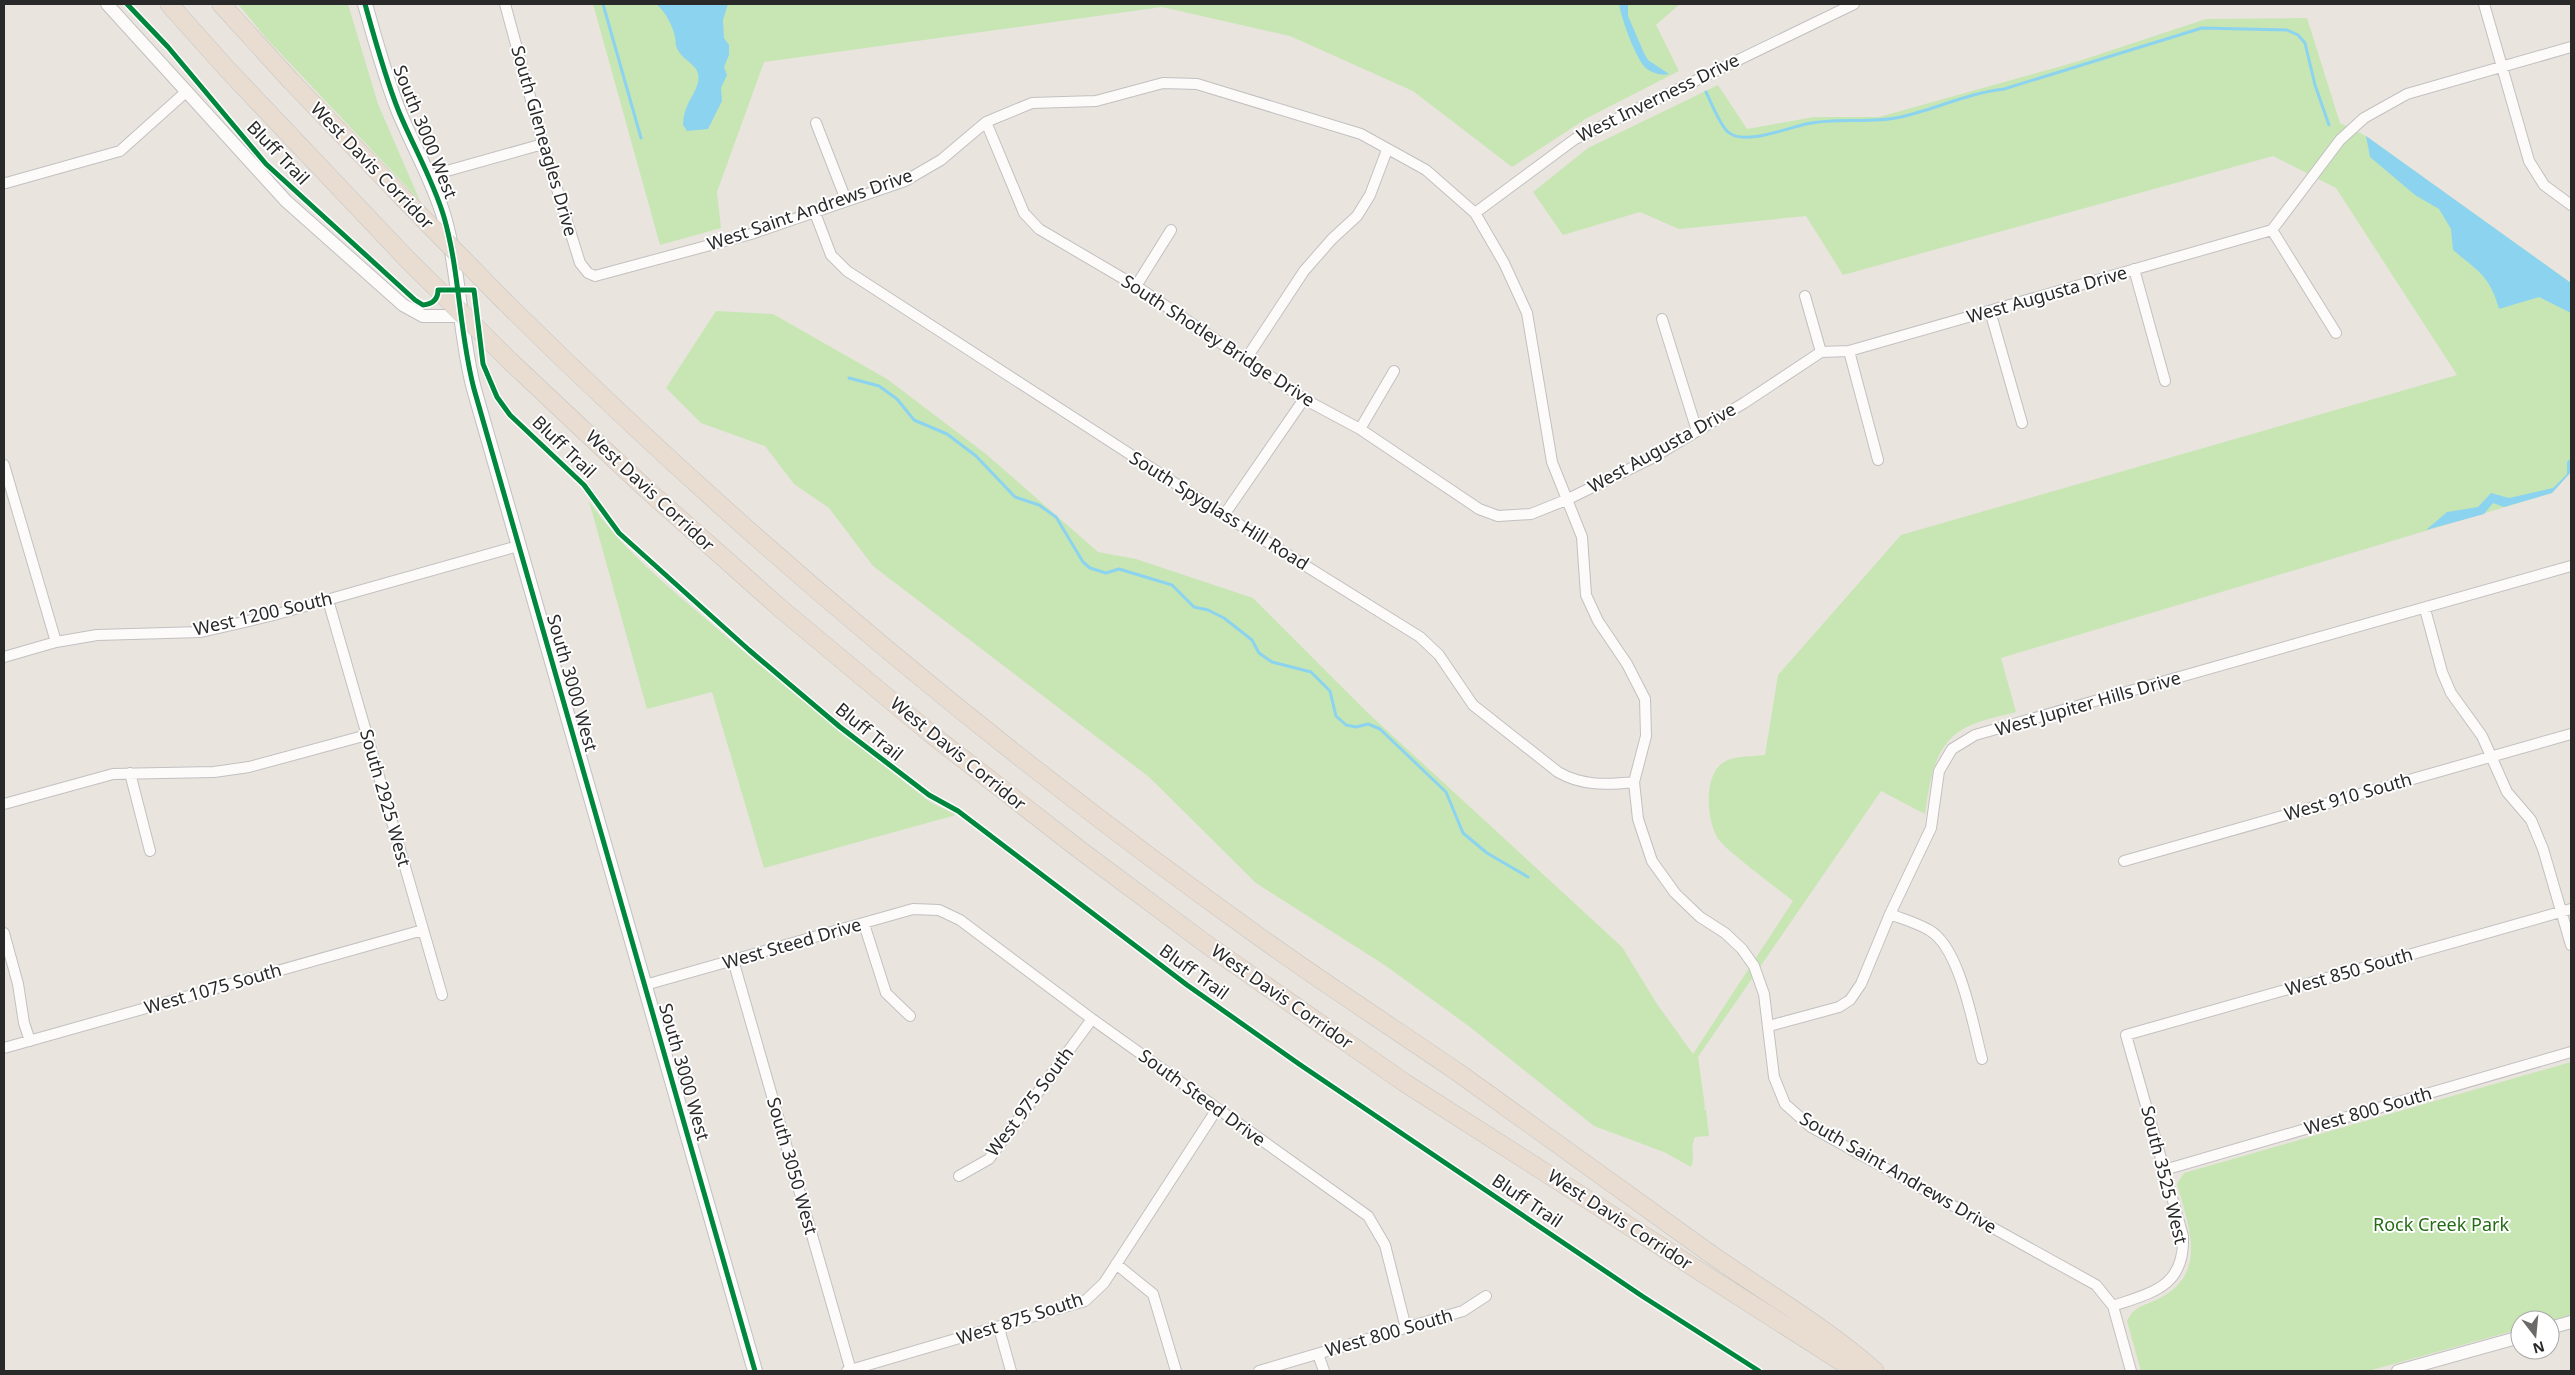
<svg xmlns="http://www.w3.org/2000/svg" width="2575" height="1375" viewBox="0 0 2575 1375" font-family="'Noto Sans',sans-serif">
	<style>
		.green { fill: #c7e6b4 }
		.water { fill: #8cd3f0 }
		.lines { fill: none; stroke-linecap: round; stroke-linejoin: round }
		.stream { stroke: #8cd3f0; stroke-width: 3 }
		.minor-casing { stroke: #c2c0c0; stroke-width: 12 }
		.tertiary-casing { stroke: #c2c0c0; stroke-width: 14 }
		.secondary-casing { stroke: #c2c0c0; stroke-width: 16 }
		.motorway-casing { stroke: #c4c3c0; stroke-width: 19 }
		.minor { stroke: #fcfbfa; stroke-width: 10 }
		.tertiary { stroke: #fcfbfa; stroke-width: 12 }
		.secondary { stroke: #fcfbfa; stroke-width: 14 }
		.motorway { stroke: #e9ddd2; stroke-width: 18 }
		.motorway-bridge-casing { stroke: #c4c3c0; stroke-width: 19; stroke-linecap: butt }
		.motorway-bridge { stroke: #e9ddd2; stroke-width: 18 }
		.cycleway-casing { stroke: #fff; stroke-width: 8 }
		.cycleway { stroke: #00873e; stroke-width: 5 }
		.labels { text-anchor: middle; stroke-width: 4; stroke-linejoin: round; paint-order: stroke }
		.street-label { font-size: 18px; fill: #292929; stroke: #fff }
		.park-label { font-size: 18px; fill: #246c14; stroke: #fff }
	</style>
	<rect width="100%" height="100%" fill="#e9e4de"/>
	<path class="green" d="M 238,4 L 348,4 L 378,104 L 420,201 L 266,38 Z
		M 593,4 L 1680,4 L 1656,25 L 1679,71 L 1587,118 L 1512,167 L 1413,91 L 1290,36 L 1162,7 L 764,62 L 717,192 L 721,228 L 660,245 Z
		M 2307,18 L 2340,123 L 2366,136 L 2571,283 L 2571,472 L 2552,493 L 2001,658 L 2016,712 C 2001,716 1985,719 1971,725 C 1934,740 1930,780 1925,814 L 1881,791 L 1698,1057 L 1705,1107 L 1703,1110 L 1706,1109 L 1709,1136 L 1695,1137 C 1689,1150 1696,1156 1691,1167 L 1664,1152 L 1594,1126 L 1470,1027 L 1386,966 L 1256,883 L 1149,777 L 873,566 L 829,508 L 794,484 L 765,446 L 701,423 L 666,388 L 716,311 L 773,314 L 887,379 L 986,454 L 1098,552 L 1136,559 L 1253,598 L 1368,713 L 1622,947 L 1657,1004 L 1693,1054 L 1793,901 C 1780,890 1722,848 1717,837 C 1707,819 1704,780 1720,765 C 1731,755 1751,757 1765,755 L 1778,675 L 1901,535 L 2457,375 L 2336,188 L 2273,156 L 1843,275 L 1806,216 L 1679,229 L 1640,212 L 1563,235 L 1533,192 L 1588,148 L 1718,85 L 1747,129 L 1814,117 L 1879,117 L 2076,62 L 2206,19 Z
		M 589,501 C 621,548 663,582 706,619 C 779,683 854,742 930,802 L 956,815 L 764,868 L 712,692 L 647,709 Z
		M 2571,1062 L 2571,1315 L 2550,1321 L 2520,1320 L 2520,1329 L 2368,1371 L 2141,1371 L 2127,1321 C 2135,1305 2145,1306 2160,1298 C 2209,1273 2188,1224 2177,1184 L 2184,1173 Z"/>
	<path class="water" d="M 656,4 L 728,4 L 723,20 L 724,38 L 729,45 L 729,55 L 724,67 L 727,75 L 721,88 L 722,101 L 708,129 L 687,131 L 683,125 C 684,103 694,98 698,82 C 702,64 682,62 677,48 C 675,45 676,41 675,37 C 673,26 665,11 656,4 Z
		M 1619,4 L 1628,4 L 1628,16 L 1644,53 L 1648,60 L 1669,74 C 1662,76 1653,73 1647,69 C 1636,61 1621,17 1619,4 Z
		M 2366,136 L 2571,283 L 2571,313 L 2539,297 L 2499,309 C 2490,276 2478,271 2453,250 L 2451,229 L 2439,209 L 2415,195 L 2370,157 Z
		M 2571,458 L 2571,472 L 2552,493 L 2504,507 L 2493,503 L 2484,514 L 2426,530 L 2447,512 L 2478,507 L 2491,493 L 2509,498 L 2553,488 L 2567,474 L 2567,462 Z"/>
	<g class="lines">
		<path class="stream" d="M 603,4 L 641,138
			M 1706,92 C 1711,102 1720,125 1728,132 C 1743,146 1788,128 1806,124 C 1837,117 1870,124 1901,117 C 1936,109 1968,93 2004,89 L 2202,28 L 2287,30 L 2298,35 L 2305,43 L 2315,85 L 2329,125
			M 849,378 L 879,386 L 897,399 L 914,420 L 947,434 L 976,456 L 1015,497 L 1039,505 L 1056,517 L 1083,562 L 1090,568 L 1106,573 L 1119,569 L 1172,585 L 1194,607 L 1208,610 L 1224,618 L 1252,640 L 1259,653 L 1272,662 L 1311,672 L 1330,691 L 1336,716 L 1346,725 L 1356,727 L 1368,724 L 1380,729 L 1446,792 L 1463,833 L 1487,853 L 1528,877"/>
		<g class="minor-casing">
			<path id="minor" d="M 505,4 L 543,144 L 580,263 L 588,273 L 595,276 L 751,234 L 905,181 L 941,160 L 986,122 L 1032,103 L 1096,101 L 1163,83 L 1197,84 L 1361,134 L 1426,170 L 1475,213 L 1504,263 L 1527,313 L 1552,462 L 1582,537 L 1586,595 L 1598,621 L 1627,664 L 1645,699 L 1646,736 L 1634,782 L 1638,819 L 1652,861 L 1675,893 L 1700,917 L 1725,933 L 1742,949 L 1754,966 L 1764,994 L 1774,1077 L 1785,1104 L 1811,1127 L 2096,1285 L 2113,1306 L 2131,1371
				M 2484,4 L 2529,161 L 2544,185 L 2571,205
				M 986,122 L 1024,213 L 1039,229 L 1136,286 L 1304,399 L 1360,429 L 1479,509 L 1498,516 L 1531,514 L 1566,500 L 1652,458 L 1744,403 L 1821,352 L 1849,351 L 2272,230 L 2340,140 L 2364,118 L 2407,94 L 2571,47
				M 816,123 L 846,200
				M 429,176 L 543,144
				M 6,183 L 120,151 L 187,91
				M 815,213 L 831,255 L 847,271 L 1224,515 L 1420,637 L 1439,655 L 1473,705 L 1558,772 C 1582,786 1607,785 1634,782
				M 1475,213 L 1575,139 L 1854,4
				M 2272,230 L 2336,333
				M 2134,269 L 2165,381
				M 1136,286 L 1171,230
				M 1805,296 L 1821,352
				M 1990,311 L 2022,423
				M 1662,319 L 1697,431
				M 1849,351 L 1878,460
				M 1246,359 L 1304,271 L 1332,239 L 1357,216 L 1370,195 L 1387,150
				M 1360,429 L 1394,371
				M 4,465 L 56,642
				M 1224,515 L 1304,399
				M 328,600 L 442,995
				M 2425,609 L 2442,672 L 2451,693 L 2482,736 L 2507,792 L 2531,820 L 2543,849 L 2571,945
				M 4,657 L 56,642 L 97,635 L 201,632 L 270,616 L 518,546
				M 130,773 L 150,851
				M 4,804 L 113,774 L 214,772 L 249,767 L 367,735
				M 2124,861 L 2571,734
				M 1890,914 C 1903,919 1917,923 1929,930 C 1960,947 1973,1025 1982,1059
				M 864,924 L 886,993 L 910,1016
				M 4,933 L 18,984 L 24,1023 L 30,1041
				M 733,960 L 851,1371
				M 645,985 L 913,909 L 939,910 L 960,920 L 1092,1019 L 1368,1216 L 1385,1245 L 1406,1328
				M 1769,1026 L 1839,1007 L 1850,1000 L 1861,984 L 1890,914 L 1931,828 L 1939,771 L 1952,749 L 1975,735 L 2571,566
				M 4,1048 L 423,930
				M 2164,1170 L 2571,1052
				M 959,1176 L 989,1159 L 1092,1019
				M 1116,1264 L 1153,1294 L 1176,1371
				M 2113,1306 C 2154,1292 2185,1286 2183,1236 L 2126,1035 L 2571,909
				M 999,1328 L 1011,1371
				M 1318,1354 L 1324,1371
				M 847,1371 L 1085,1301 L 1104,1283 L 1217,1109
				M 1259,1371 L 1463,1311 L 1486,1296"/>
		</g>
		<g class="tertiary-casing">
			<path id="tertiary" d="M 107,4 L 286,201 L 403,305 L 423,316 L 461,316
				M 2550,1328 L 2571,1322
				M 2398,1371 L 2520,1337"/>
		</g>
		<g class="secondary-casing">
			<path id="secondary" d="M 365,4 C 375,40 385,77 399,112 C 414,148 433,180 444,217 C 460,273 459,332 474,389 L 755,1371"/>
		</g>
		<g class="motorway-casing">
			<path id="motorway" d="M 169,4 L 227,69 L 407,259
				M 221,4 L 291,81 L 402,197
				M 505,302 C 741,536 997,750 1268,943 C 1330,987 1393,1028 1456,1071 C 1539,1130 1622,1190 1705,1250 C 1761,1290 1823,1325 1875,1371
				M 511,362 L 645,488 L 780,608 L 931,734 L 1080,850 L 1206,944 L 1405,1083 L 1856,1371"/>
		</g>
		<use href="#minor" class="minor"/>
		<use href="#tertiary" class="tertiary"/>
		<use href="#secondary" class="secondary"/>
		<use href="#motorway" class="motorway"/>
		<g class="motorway-bridge-casing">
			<path id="motorway-bridge" d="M 402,197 L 505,302
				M 407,259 L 511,362"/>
		</g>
		<use href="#motorway-bridge" class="motorway-bridge"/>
		<g class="cycleway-casing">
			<path id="cycleway" d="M 127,4 L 168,47 L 266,164 L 415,300 L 423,305 C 433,304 438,299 438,290 L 474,290 L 483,364 L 497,397 L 510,415 L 584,485 L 619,533 L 749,650 L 840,727 L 929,795 L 958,811 L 1187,985 L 1299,1064 L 1642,1296 L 1759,1371
				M 365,4 C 375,40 385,77 399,112 C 414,148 433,180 444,217 C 460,273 459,332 474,389 L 755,1371"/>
		</g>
		<use href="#cycleway" class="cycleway"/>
	</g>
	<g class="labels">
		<g class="street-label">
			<text transform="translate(1658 98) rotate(-26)" y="6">West Inverness Drive</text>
			<text transform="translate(425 132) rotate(68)" y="6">South 3000 West</text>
			<text transform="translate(544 141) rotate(74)" y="6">South Gleneagles Drive</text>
			<text transform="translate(278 153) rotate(46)" y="6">Bluff Trail</text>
			<text transform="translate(372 166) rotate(46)" y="6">West Davis Corridor</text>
			<text transform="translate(810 210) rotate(-19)" y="6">West Saint Andrews Drive</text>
			<text transform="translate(2047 295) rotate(-16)" y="6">West Augusta Drive</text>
			<text transform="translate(1218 341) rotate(33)" y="6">South Shotley Bridge Drive</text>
			<text transform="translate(564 447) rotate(44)" y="6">Bluff Trail</text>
			<text transform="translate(1662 448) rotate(-29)" y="6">West Augusta Drive</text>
			<text transform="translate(650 491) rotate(43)" y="6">West Davis Corridor</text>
			<text transform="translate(1219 511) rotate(32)" y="6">South Spyglass Hill Road</text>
			<text transform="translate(263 614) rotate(-13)" y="6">West 1200 South</text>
			<text transform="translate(572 683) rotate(74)" y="6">South 3000 West</text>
			<text transform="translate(2088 704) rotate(-16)" y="6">West Jupiter Hills Drive</text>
			<text transform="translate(869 732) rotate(39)" y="6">Bluff Trail</text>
			<text transform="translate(958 754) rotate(39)" y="6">West Davis Corridor</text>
			<text transform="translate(2348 797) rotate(-16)" y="6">West 910 South</text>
			<text transform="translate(385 798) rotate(74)" y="6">South 2925 West</text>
			<text transform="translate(792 944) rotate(-16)" y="6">West Steed Drive</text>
			<text transform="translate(1194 972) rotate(36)" y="6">Bluff Trail</text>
			<text transform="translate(2349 972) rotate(-16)" y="6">West 850 South</text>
			<text transform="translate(213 989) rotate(-16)" y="6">West 1075 South</text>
			<text transform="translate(1282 997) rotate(35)" y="6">West Davis Corridor</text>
			<text transform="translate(684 1072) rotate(74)" y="6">South 3000 West</text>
			<text transform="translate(1202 1098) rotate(36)" y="6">South Steed Drive</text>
			<text transform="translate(1030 1102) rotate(-53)" y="6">West 975 South</text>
			<text transform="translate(2368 1111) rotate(-16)" y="6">West 800 South</text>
			<text transform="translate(792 1166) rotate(74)" y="6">South 3050 West</text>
			<text transform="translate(1898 1173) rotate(30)" y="6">South Saint Andrews Drive</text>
			<text transform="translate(2164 1175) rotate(76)" y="6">South 3525 West</text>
			<text transform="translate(1527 1201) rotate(34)" y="6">Bluff Trail</text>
			<text transform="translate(1620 1220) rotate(33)" y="6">West Davis Corridor</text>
			<text transform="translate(1020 1319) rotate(-18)" y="6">West 875 South</text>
			<text transform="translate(1389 1333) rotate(-16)" y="6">West 800 South</text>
		</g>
		<g class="park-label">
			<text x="2441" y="1231">Rock Creek Park</text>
		</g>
	</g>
	<rect width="2575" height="1375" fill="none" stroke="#292929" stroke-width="10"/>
	<g transform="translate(2535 1335) rotate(164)"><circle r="24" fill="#ffffff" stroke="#a9a9a9"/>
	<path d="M0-4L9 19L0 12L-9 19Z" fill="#6c6a68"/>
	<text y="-8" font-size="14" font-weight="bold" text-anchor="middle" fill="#292929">N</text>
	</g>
</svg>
